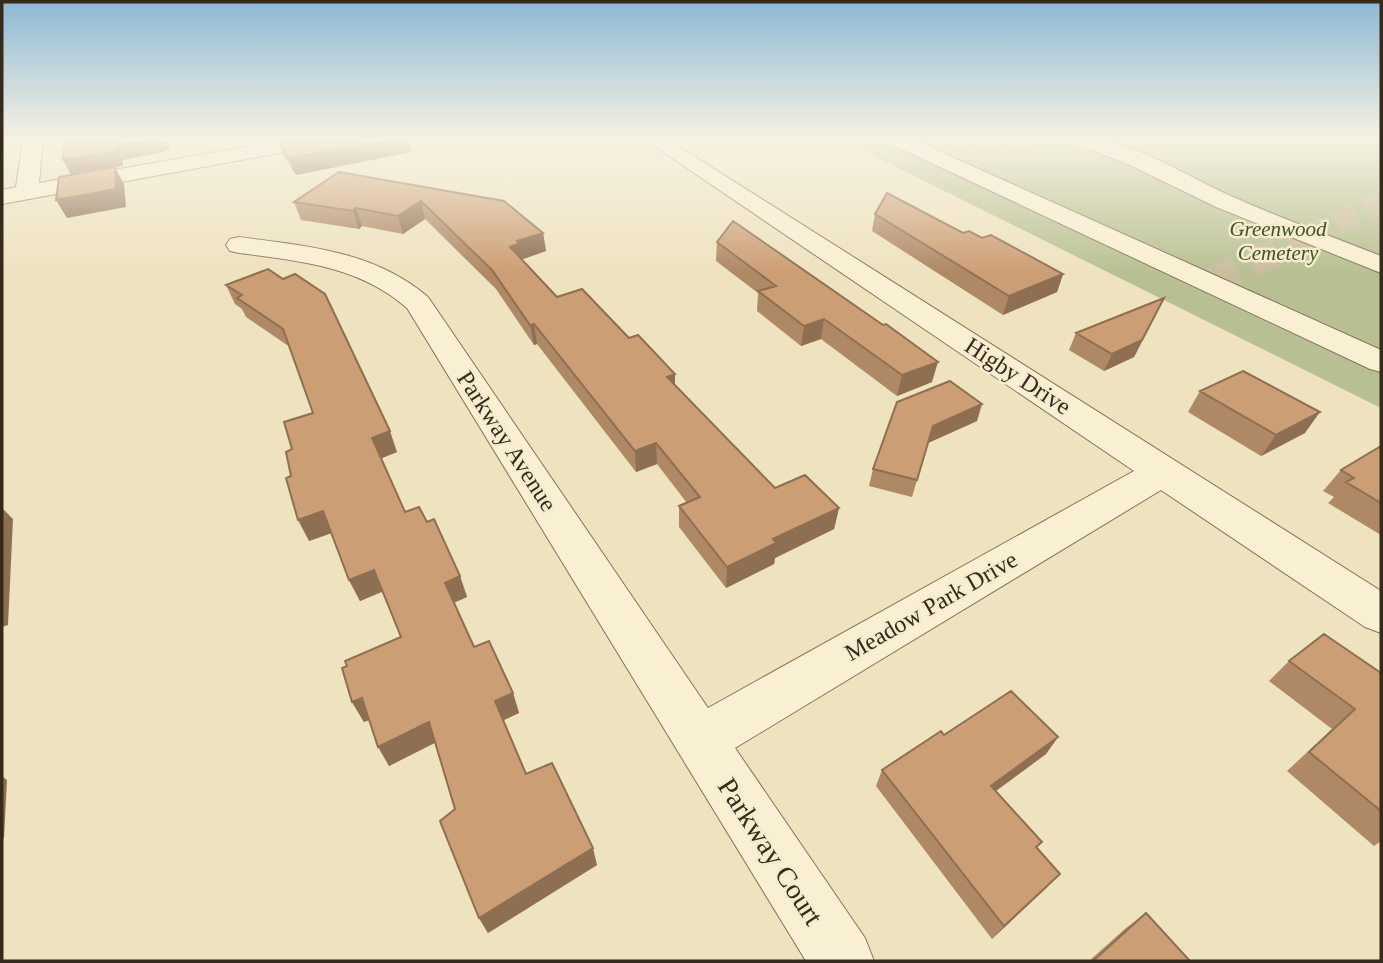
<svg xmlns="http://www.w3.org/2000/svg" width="1383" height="963" viewBox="0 0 1383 963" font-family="'Times New Roman',serif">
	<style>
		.cemetery { fill: #b8c093 }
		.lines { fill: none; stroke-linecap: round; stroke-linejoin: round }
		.minor-tunnel-far1 { stroke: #c9bd9e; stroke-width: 23; stroke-dasharray: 23 11; stroke-linecap: butt }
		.minor-tunnel { stroke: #c9bd9e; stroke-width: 29; stroke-dasharray: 29 14; stroke-linecap: butt }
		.minor-casing { stroke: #867357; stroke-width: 2 }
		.minor { fill: #f9efd2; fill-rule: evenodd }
		.wall { fill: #af8865 }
		.shaded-wall { fill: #8f6f52 }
		.building { fill: #cc9e75; stroke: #8f6f52; stroke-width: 2 }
		.labels { text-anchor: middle; stroke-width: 5; stroke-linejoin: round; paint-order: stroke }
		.far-park-label { font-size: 21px; font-style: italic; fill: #445223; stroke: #f5eccf }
		.street-label { font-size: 24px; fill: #362a1c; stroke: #f5eccf }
		.near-street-label { font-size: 28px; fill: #362a1c; stroke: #f5eccf }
	</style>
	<rect width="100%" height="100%" fill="#eee2bf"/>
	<path class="cemetery" d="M 840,139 L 1381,139 L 1381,408 Z"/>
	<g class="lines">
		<path class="minor-tunnel-far1" d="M 945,161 L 1029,139
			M 1305,238 L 1381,203"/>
		<path class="minor-tunnel" d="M 1211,282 L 1309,237"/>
		<g class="minor-casing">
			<path id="minor" d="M 23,139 L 43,139 L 39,183 L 291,139 L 333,139 L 330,143 L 323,145 L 2,204 L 2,190 L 16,187 Z
				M 644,139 L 667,139 L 1381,591 L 1381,633 L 1365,627 L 1161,490 L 735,748 L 865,938 L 874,961 L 806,961 L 407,308 C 359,266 300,261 239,253 L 230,251 L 226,245 L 230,239 L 239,237 C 307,246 374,251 428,297 L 708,708 L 1134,471 Z
				M 886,139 L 912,139 L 1381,350 L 1381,372 L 1370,369 L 889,143 Z
				M 1071,139 C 1127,135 1181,174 1231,196 C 1280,218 1331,236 1381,256 L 1381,273 L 1216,207 L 1132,166 L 1074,143 Z"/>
		</g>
		<use href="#minor" class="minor"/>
	</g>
	<path class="wall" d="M 277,139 L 408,139 L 411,152 L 296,175 L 283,155 Z
		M 339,172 L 543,233 L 546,251 L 523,259 L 523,260 L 557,297 L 629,338 L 675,374 L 675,385 L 775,488 L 839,508 L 834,529 L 775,558 L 774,564 L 726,588 L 679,527 L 679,506 L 687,503 L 657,464 L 636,472 L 537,344 L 534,345 L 496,289 L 425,219 L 403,234 L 362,226 L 359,229 L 301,220 L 294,202 Z
		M 875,214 L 982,238 L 1063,274 L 1057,292 L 1003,315 L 872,231 Z
		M 717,242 L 932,382 L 897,396 L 821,339 L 801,346 L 757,311 L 758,293 L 716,261 Z
		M 268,269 L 397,452 L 381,458 L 405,512 L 427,522 L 460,576 L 467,597 L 454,603 L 474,647 L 513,693 L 519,713 L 503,720 L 526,774 L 597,865 L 488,933 L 479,918 L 455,809 L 435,743 L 389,766 L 369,720 L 364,722 L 352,702 L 401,637 L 382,592 L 360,601 L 349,580 L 332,533 L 309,541 L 291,476 L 292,449 L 313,413 L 290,347 L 246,317 L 242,309 L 235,304 L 226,285 Z
		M 1156,315 L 1134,357 L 1104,371 L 1069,350 L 1076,333 Z
		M 1200,391 L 1305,433 L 1261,456 L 1188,412 Z
		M 897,402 L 977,421 L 928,443 L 912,497 L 869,486 L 873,469 Z
		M 1381,446 L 1381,535 L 1328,503 L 1334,497 L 1323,491 L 1341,470 Z
		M 1289,661 L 1381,673 L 1381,841 L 1374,846 L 1287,771 L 1332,729 L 1269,681 Z
		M 944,735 L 1058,737 L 1046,754 L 995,791 L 1042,842 L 1037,848 L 1060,874 L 1046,888 L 992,939 L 876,786 L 882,770 Z
		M 1146,913 L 1190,961 L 1089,961 L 1126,928 Z"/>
	<path class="shaded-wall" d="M 152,139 L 167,139 L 170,149 L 159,153 L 123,160 L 123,166 L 71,175 L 63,160 L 115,146 Z
		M 393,139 L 408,139 L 411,152 L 296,175 L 289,158 Z
		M 115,167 L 124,184 L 126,207 L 67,218 L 56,200 Z
		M 421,201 L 425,219 L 403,234 L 398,216 Z
		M 356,208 L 362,226 L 359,229 L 353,211 Z
		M 543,233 L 546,251 L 523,259 L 523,262 L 510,247 L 517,241 Z
		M 1063,274 L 1057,292 L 1003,315 L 1009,296 Z
		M 1164,298 L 1134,357 L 1104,371 L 1112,354 Z
		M 824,319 L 821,339 L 801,346 L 804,326 Z
		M 534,324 L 537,344 L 534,345 L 530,325 Z
		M 938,362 L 932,382 L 897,396 L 902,375 Z
		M 675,374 L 675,394 L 667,377 Z
		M 982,404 L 977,421 L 928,443 L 912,497 L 933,426 Z
		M 1320,412 L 1305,433 L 1261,456 L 1276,435 Z
		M 390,431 L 397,452 L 380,459 L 372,438 Z
		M 656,443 L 657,464 L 636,472 L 635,451 Z
		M 839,508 L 834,529 L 775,558 L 774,564 L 726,588 L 727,567 L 773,539 Z
		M 3,509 L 13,519 L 8,625 L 2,627 L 2,529 Z
		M 323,511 L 334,532 L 309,541 L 298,520 Z
		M 374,570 L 383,591 L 360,601 L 349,580 Z
		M 460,576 L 467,597 L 452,603 L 445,583 Z
		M 513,693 L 519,713 L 502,721 L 495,701 Z
		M 362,698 L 374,718 L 364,722 L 352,702 Z
		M 429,722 L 438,741 L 389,766 L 378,747 Z
		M 1058,737 L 1046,754 L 981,802 L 991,786 Z
		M 2,776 L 7,780 L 4,838 L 2,839 Z
		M 593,848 L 597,865 L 488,933 L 479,918 Z
		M 1060,874 L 1046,888 L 992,939 L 1004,926 Z"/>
	<path class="building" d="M 65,139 L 152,139 L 115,146 L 116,151 L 63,160 Z
		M 277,139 L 393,139 L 289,158 Z
		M 115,167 L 116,189 L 56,200 L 59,177 Z
		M 339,172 L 504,201 L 543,233 L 517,241 L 520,243 L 510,247 L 557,297 L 582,289 L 629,338 L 638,335 L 675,374 L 667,377 L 775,488 L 805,475 L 839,508 L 773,539 L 776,543 L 727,567 L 679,506 L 700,497 L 656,443 L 635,451 L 534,324 L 530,325 L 492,270 L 421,201 L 398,216 L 356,208 L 353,211 L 294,202 Z
		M 887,193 L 963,233 L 969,231 L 982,238 L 991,235 L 1063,274 L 1009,296 L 875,214 Z
		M 733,221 L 883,325 L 886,324 L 938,362 L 902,375 L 824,319 L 804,326 L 758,291 L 776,286 L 717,242 Z
		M 268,269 L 283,279 L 295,274 L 325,294 L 390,431 L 372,438 L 405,512 L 419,507 L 427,522 L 434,519 L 460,576 L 445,583 L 474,647 L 489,641 L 513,693 L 495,701 L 526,774 L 552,763 L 593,848 L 479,918 L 440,821 L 455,809 L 429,722 L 378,747 L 362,698 L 352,702 L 342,668 L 347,666 L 345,661 L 401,637 L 374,570 L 349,580 L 323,511 L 298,520 L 286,478 L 291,476 L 286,452 L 292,449 L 284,422 L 313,413 L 283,329 L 237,298 L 242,295 L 226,285 Z
		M 1164,298 L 1142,340 L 1112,354 L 1076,333 Z
		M 1243,371 L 1320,412 L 1276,435 L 1200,391 Z
		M 950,381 L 982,404 L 933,426 L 917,480 L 873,469 L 897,402 Z
		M 1381,446 L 1381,503 L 1346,482 L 1354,478 L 1341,470 Z
		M 1324,634 L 1381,673 L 1381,811 L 1309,752 L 1355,709 L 1289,661 Z
		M 1011,691 L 1058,737 L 991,786 L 1042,842 L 1036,847 L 1060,874 L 1004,926 L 882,770 L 941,731 L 944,735 Z
		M 1146,913 L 1190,961 L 1093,961 Z"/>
	<linearGradient id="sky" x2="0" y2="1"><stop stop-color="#8cb8d5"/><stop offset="0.51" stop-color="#f7f2e2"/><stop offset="1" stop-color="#f7f2e2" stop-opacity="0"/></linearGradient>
	<rect width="1383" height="273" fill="url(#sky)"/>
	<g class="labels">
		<g class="far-park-label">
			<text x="1278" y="236">Greenwood<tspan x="1278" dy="24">Cemetery</tspan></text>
		</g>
		<g class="street-label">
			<text transform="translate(1018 376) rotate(33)" y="8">Higby Drive</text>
			<text transform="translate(507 441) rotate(57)" y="8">Parkway Avenue</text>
			<text transform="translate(931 606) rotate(-30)" y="8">Meadow Park Drive</text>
		</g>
		<g class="near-street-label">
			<text transform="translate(771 851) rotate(57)" y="10">Parkway Court</text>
		</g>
	</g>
	<rect width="1383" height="963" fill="none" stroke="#362a1c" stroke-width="7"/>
</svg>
